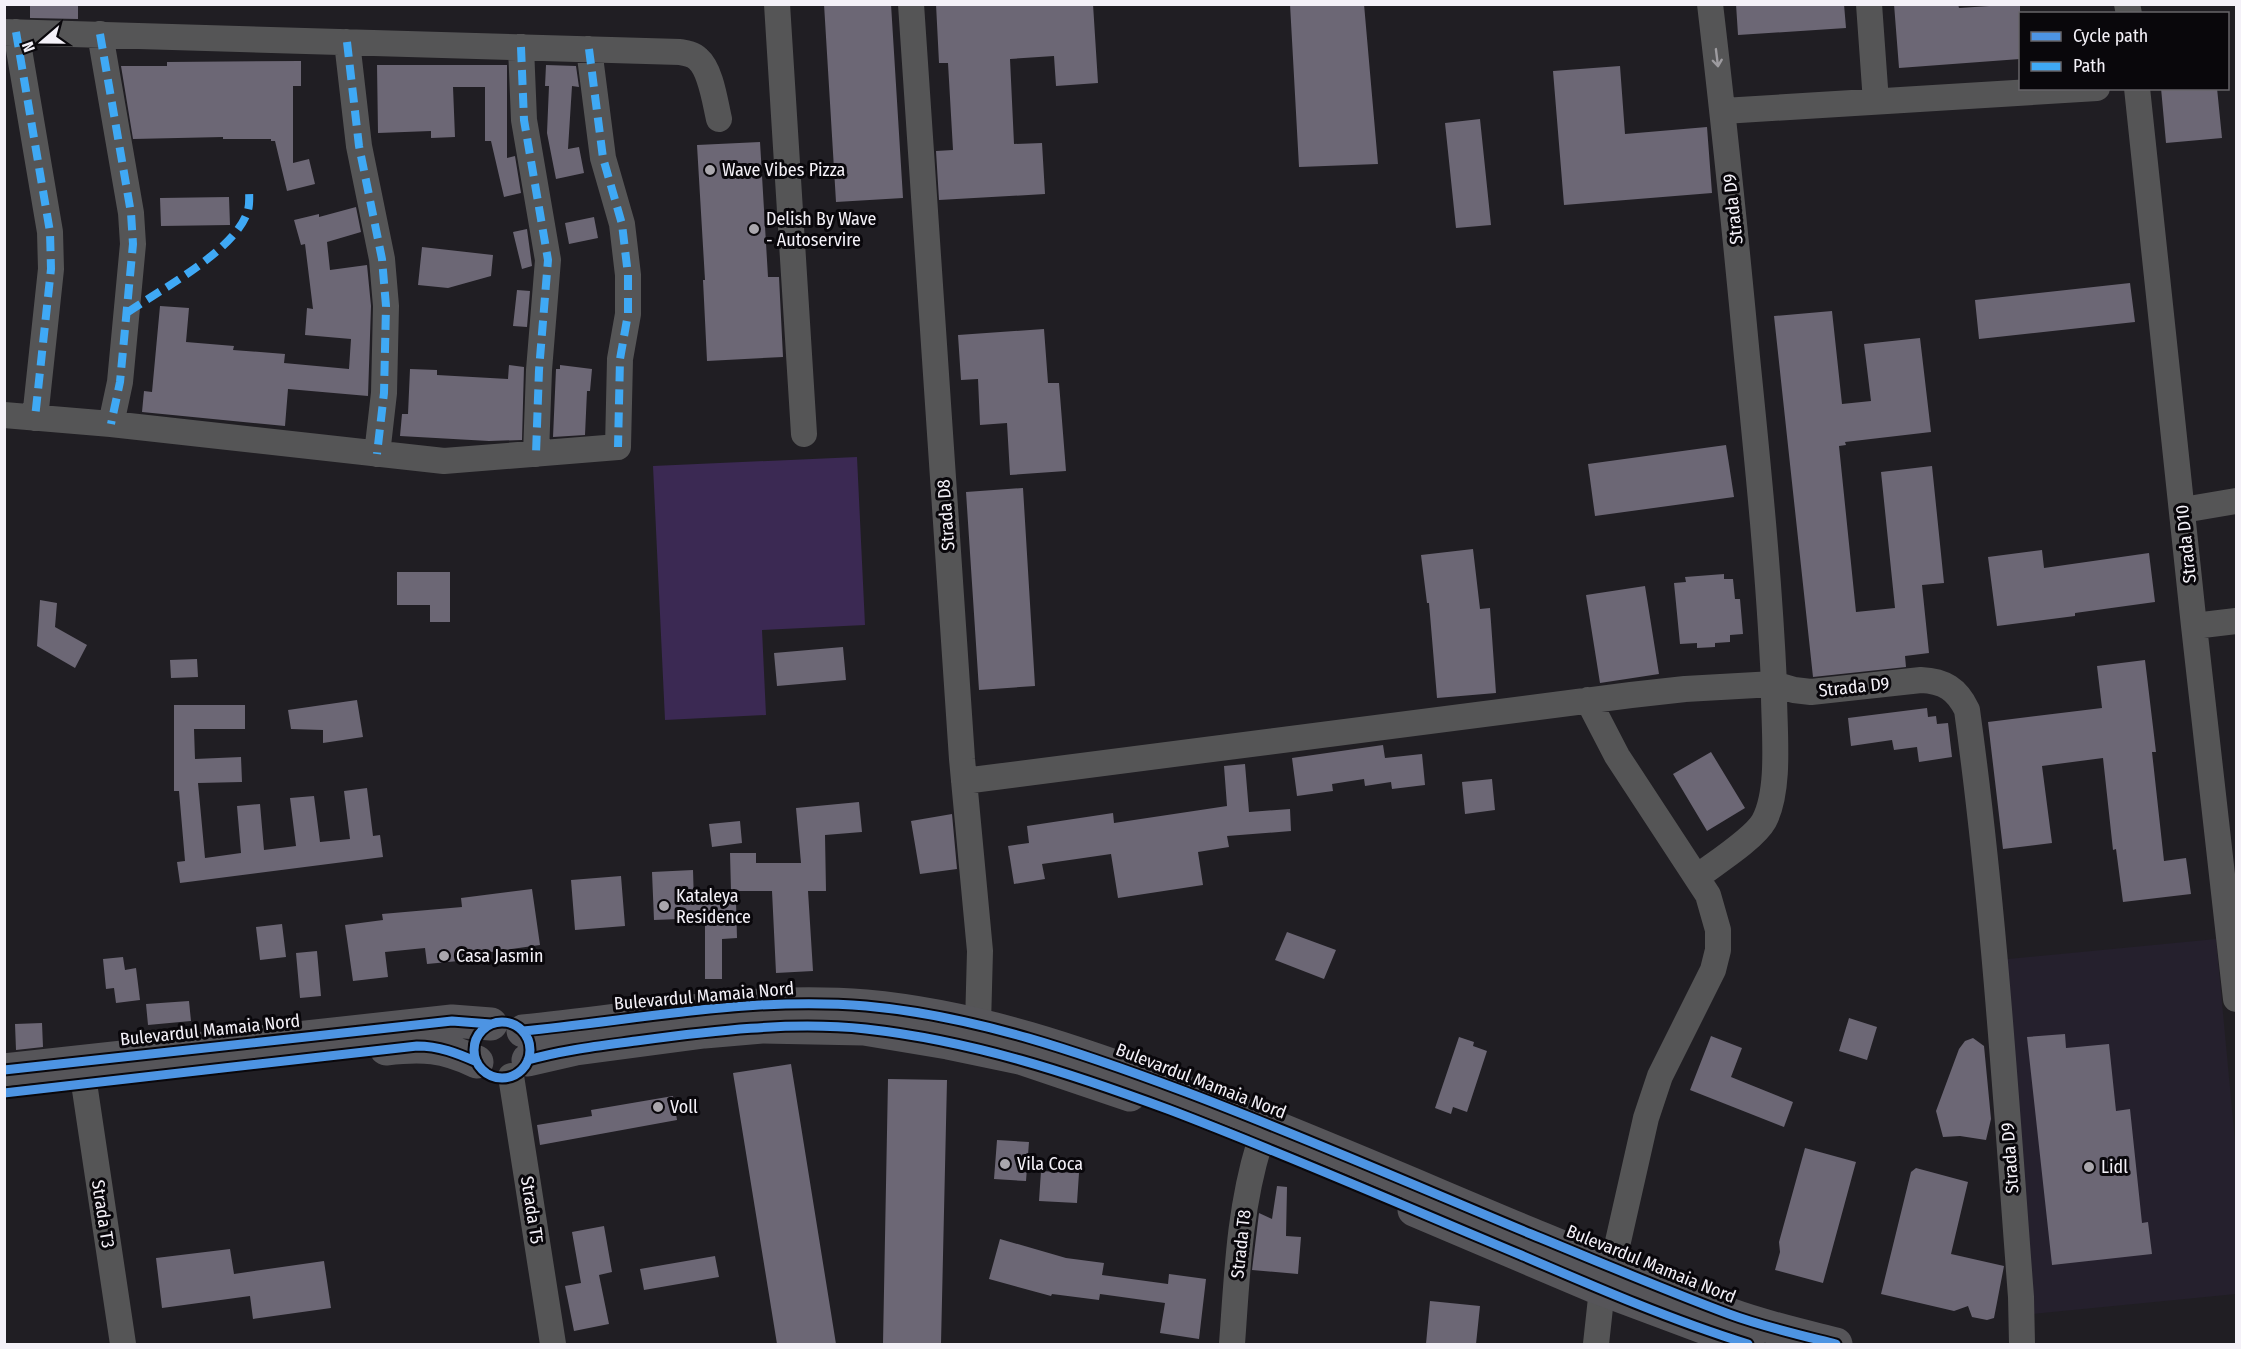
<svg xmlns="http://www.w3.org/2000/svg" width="2241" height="1349" viewBox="0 0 2241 1349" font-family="'Fira Sans Condensed',sans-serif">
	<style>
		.built { fill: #25202d }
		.green { fill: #3b2953 }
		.building { fill: #6c6775 }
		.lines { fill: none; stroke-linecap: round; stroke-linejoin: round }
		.minor { stroke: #555556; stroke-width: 26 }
		.major { stroke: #565559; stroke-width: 33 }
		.quiet { stroke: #3fa9f5; stroke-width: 8; stroke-dasharray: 15 8; stroke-linecap: butt }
		.cycleway-casing { stroke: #09070b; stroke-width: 13 }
		.cycleway { stroke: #4d94e3; stroke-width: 9 }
		.oneway { stroke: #9d9b9f }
		.poi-dot { fill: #aaa7ad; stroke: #09070b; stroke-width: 2 }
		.labels { text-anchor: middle; stroke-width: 6; stroke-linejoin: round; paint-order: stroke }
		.poi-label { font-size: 18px; fill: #f4f1f8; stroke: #09070b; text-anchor: start }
		.street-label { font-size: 18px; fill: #f4f1f8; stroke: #09070b }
	</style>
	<rect width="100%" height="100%" fill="#201e23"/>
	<path class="built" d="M 2216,939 L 2236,1152 L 2236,1294 L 2032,1314 L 1998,960 Z"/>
	<path class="green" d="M 857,457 L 865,625 L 762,630 L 766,715 L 665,720 L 653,466 Z"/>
	<path class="building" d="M 30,4 L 78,4 L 78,19 L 30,18 Z
		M 824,4 L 891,4 L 903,198 L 836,202 Z
		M 936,4 L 1093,4 L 1098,83 L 1056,86 L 1054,56 L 1010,59 L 1014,144 L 1042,143 L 1045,194 L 939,200 L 936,151 L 953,150 L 948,63 L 939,63 Z
		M 1290,4 L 1364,4 L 1378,164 L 1299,167 Z
		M 1736,4 L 1844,4 L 1846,28 L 1738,35 Z
		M 1894,4 L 1958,4 L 1959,8 L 2020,4 L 2020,59 L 1899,68 Z
		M 301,61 L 301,86 L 293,86 L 293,163 L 309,159 L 315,184 L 287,191 L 275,141 L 271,141 L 271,139 L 223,139 L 223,137 L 133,139 L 121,66 L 167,66 L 167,62 Z
		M 377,65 L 507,65 L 507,158 L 515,156 L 521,193 L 504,197 L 491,141 L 485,141 L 485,87 L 453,87 L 455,137 L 431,138 L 431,131 L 378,133 Z
		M 546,65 L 576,66 L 579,87 L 572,86 L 568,149 L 579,147 L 584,173 L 556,179 L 547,133 L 549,86 L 545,86 Z
		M 1620,66 L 1625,134 L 1707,127 L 1712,193 L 1564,205 L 1553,71 Z
		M 2161,88 L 2217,88 L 2222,138 L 2166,143 Z
		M 1480,119 L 1491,225 L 1456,228 L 1445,123 Z
		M 760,142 L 768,277 L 779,277 L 783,357 L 707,361 L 703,280 L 705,280 L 697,145 Z
		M 229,197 L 230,225 L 161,226 L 160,198 Z
		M 356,207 L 361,232 L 327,242 L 330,270 L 367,265 L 371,306 L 368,396 L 288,389 L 285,426 L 142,412 L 144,391 L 152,392 L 160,306 L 189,308 L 186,342 L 234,346 L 233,350 L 285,354 L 284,363 L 349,369 L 351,339 L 305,335 L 307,308 L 313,309 L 305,244 L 301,245 L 294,220 L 319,214 L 319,217 Z
		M 594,217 L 598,238 L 569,244 L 565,223 Z
		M 527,229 L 532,266 L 522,269 L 513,232 Z
		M 422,247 L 493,255 L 491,276 L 448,288 L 418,285 Z
		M 2130,283 L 2135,322 L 1979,339 L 1975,300 Z
		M 517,290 L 530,291 L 527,327 L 513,326 Z
		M 1832,311 L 1842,404 L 1871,401 L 1864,344 L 1920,338 L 1931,432 L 1845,442 L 1846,445 L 1839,446 L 1856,612 L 1895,608 L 1881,472 L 1932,466 L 1944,583 L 1922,585 L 1929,653 L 1905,656 L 1906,667 L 1813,677 L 1774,316 Z
		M 1044,329 L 1048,383 L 1059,383 L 1066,471 L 1010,475 L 1007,423 L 980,425 L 978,379 L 961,380 L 958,335 Z
		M 509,365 L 524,367 L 522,440 L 489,441 L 400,436 L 402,414 L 408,414 L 410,369 L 437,370 L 437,375 L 508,379 Z
		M 560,365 L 592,369 L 590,391 L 587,391 L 585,435 L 553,437 L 556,369 L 560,369 Z
		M 1726,445 L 1734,497 L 1595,516 L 1588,464 Z
		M 1023,488 L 1035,686 L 979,690 L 966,492 Z
		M 1473,549 L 1480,609 L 1490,608 L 1496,693 L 1437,698 L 1429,603 L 1427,603 L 1421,555 Z
		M 2042,550 L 2044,568 L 2149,553 L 2155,602 L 2075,613 L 2075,616 L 1997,626 L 1988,557 Z
		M 397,572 L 450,572 L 450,622 L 430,622 L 430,605 L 397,605 Z
		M 1724,574 L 1724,579 L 1733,579 L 1735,599 L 1740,599 L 1743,634 L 1730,635 L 1730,642 L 1715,643 L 1715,647 L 1697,648 L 1697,643 L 1680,644 L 1674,583 L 1686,582 L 1685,577 Z
		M 1645,586 L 1659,674 L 1600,683 L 1586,595 Z
		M 40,600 L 57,603 L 55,627 L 87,645 L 75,668 L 37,646 Z
		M 843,647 L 846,680 L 777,686 L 774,653 Z
		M 197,659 L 198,677 L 171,678 L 170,660 Z
		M 2145,660 L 2156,752 L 2152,752 L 2164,861 L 2186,858 L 2191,894 L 2123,902 L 2116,849 L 2113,850 L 2103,758 L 2042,766 L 2052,843 L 2003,849 L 1988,722 L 2102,708 L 2097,666 Z
		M 357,700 L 363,737 L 323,743 L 323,730 L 291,729 L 288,710 Z
		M 174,705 L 245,705 L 245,729 L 194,729 L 195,759 L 241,757 L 242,782 L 198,783 L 205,858 L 241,853 L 237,806 L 260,804 L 264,850 L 296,846 L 290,798 L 314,796 L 320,842 L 350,839 L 344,791 L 367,788 L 373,836 L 380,835 L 383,857 L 180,883 L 177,862 L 185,861 L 179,791 L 174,791 Z
		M 1927,708 L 1928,717 L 1936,716 L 1937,724 L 1948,723 L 1952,757 L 1919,762 L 1917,747 L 1894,750 L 1892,740 L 1851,746 L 1848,718 Z
		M 1383,745 L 1385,758 L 1422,754 L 1425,785 L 1392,789 L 1391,782 L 1365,786 L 1364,779 L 1332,784 L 1333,791 L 1297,796 L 1292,758 Z
		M 1711,752 L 1745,808 L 1707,831 L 1673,774 Z
		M 1245,764 L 1249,812 L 1290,809 L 1291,831 L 1227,836 L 1229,847 L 1198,852 L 1203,885 L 1118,898 L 1111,854 L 1042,864 L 1045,879 L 1014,884 L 1008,846 L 1029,843 L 1027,826 L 1113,813 L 1114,823 L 1227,806 L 1224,766 Z
		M 1492,779 L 1495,810 L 1465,814 L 1462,782 Z
		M 859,802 L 862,832 L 825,835 L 826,891 L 808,891 L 813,971 L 776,973 L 772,891 L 731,891 L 730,853 L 756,853 L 756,863 L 801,863 L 796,808 Z
		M 952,814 L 957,869 L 920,874 L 911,821 Z
		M 740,821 L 742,843 L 712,847 L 709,824 Z
		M 693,870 L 694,903 L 736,901 L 737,938 L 722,939 L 722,979 L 705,979 L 705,918 L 654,920 L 652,872 Z
		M 621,876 L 625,926 L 575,930 L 571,880 Z
		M 532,889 L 540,945 L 491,952 L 492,962 L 474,964 L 473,961 L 469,960 L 427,964 L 425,948 L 385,952 L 388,977 L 353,981 L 345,925 L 383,920 L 382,914 L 462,907 L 461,898 Z
		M 282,924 L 286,957 L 260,960 L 256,927 Z
		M 1287,932 L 1336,950 L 1324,979 L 1275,960 Z
		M 317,951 L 321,996 L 300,998 L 296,953 Z
		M 123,957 L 125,970 L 136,968 L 140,1000 L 116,1003 L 114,988 L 106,989 L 103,959 Z
		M 189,1001 L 191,1021 L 148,1025 L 146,1004 Z
		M 1849,1018 L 1877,1027 L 1867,1060 L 1839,1051 Z
		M 42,1023 L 43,1047 L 16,1050 L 15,1024 Z
		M 2065,1034 L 2066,1048 L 2109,1044 L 2116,1111 L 2130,1109 L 2142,1223 L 2148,1222 L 2152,1254 L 2052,1265 L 2027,1037 Z
		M 1711,1036 L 1742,1048 L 1731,1077 L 1793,1102 L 1784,1127 L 1690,1090 Z
		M 1459,1037 L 1474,1042 L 1473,1046 L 1487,1051 L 1467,1112 L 1453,1107 L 1451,1114 L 1435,1108 Z
		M 1973,1038 L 1984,1046 L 1991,1119 L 1986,1140 L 1960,1136 L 1943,1137 L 1936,1111 L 1959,1049 L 1965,1041 Z
		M 791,1064 L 836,1344 L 777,1344 L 733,1073 Z
		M 888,1079 L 947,1080 L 941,1344 L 883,1344 Z
		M 673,1096 L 677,1120 L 540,1145 L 537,1125 L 592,1116 L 591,1110 Z
		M 997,1140 L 1029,1142 L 1026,1181 L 994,1179 Z
		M 1805,1148 L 1856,1162 L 1823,1283 L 1775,1270 L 1780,1252 L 1779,1242 Z
		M 1916,1168 L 1968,1182 L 1951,1254 L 2004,1266 L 1994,1318 L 1987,1320 L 1972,1317 L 1968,1306 L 1954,1311 L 1881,1294 L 1911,1172 Z
		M 1041,1171 L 1079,1173 L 1077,1203 L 1039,1201 Z
		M 1277,1186 L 1287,1187 L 1286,1236 L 1301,1237 L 1298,1274 L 1252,1270 L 1259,1213 L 1272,1219 Z
		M 604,1226 L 612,1272 L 599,1275 L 609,1324 L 574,1331 L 565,1286 L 581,1283 L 572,1232 Z
		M 1000,1239 L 1066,1258 L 1104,1263 L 1102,1275 L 1168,1284 L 1169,1274 L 1206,1279 L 1199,1339 L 1160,1333 L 1165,1303 L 1100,1294 L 1099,1300 L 1052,1294 L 1051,1296 L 989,1279 Z
		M 230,1249 L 234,1274 L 324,1261 L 331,1308 L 253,1319 L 250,1296 L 162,1308 L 156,1258 Z
		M 715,1256 L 719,1277 L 644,1290 L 640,1269 Z
		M 1430,1301 L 1480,1306 L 1476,1344 L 1426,1344 Z"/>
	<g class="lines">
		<path class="minor" d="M 777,4 L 804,434
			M 911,4 L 962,759 L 980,951 L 978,1025
			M 1710,4 C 1724,122 1736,240 1747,357 C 1758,466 1769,574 1774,684 L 1794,690 L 1811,692 L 1921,680 C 1944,681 1957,689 1967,710 C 1994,905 2006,1101 2021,1297 L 2022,1344
			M 1869,4 L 1876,102
			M 2127,4 L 2129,14
			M 4,32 L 680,52 C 686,53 693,54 698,59 C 711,70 715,102 719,119
			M 16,32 L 50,232 L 51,269 L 35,418
			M 100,34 L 131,213 L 133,244 L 120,382 L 111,424
			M 347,42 L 359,146 L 382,259 L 386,306 L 384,393 L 377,454
			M 521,47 L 524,120 L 548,260 L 539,370 L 536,454
			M 2137,88 L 2194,626 L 2236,999
			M 1723,111 L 2097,88
			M 4,415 L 111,424 L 444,461 L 618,447 L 620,359 L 628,314 L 628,275 L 622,224 L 603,158 L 589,49
			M 2183,510 L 2236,501
			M 2194,626 L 2236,621
			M 1588,700 L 1617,756 L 1708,895 L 1718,930 L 1718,950 L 1713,970 L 1660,1076 L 1646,1118 L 1612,1268
			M 964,781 L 1631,695 L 1685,689 L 1774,684 C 1773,723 1782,787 1764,821 C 1754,839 1714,864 1697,877
			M 511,1076 L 553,1344
			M 84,1083 L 123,1344
			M 1232,1344 C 1237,1277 1239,1210 1259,1145
			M 1596,1344 L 1602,1289"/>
		<path class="major" d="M 523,1031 C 637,1020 751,996 866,1006 C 977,1016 1082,1053 1186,1092 C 1302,1136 1416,1186 1531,1234 C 1597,1261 1662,1289 1729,1314 C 1764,1327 1800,1335 1836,1344
			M 386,1049 C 423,1045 443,1046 477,1062
			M 528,1060 L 576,1049 L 704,1032 L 762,1027 L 864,1029 L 948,1043 L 1020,1058 L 1130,1095
			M 4,1070 L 452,1021 L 491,1024
			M 1414,1210 L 1593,1286 L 1748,1344"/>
		<path class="quiet" d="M 16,32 L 50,232 L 51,269 L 35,418
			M 100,34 L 131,213 L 133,244 L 120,382 L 111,424
			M 347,42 L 359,146 L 382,259 L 386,306 L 384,393 L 377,454
			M 521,47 L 524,120 L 548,260 L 539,370 L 536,454
			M 589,49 L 603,158 L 622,224 L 628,275 L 628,314 L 620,359 L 618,447
			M 128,312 C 161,289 237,250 248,210 C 250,203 249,194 249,187"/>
		<g class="cycleway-casing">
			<path id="cycleway" d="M474 1050a28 28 0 1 1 56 0a28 28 0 1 1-56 0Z
				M 523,1031 C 637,1020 751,996 866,1006 C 977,1016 1082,1053 1186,1092 C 1302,1136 1416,1186 1531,1234 C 1597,1261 1662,1289 1729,1314 C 1764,1327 1800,1335 1836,1344
				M 528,1060 C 563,1050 599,1046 636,1041 C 711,1031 790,1021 866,1029 C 973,1041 1070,1073 1170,1110 C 1288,1155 1404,1206 1521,1255 C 1595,1287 1671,1320 1748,1344
				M 4,1070 L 452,1021 L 491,1024
				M 4,1093 L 417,1046 C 439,1046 457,1053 477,1062"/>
		</g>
		<use href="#cycleway" class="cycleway"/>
	</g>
	<defs><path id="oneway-shaft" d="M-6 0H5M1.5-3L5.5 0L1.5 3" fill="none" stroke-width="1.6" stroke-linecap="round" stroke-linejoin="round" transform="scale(1.5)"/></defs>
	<use class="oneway" href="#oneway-shaft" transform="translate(1717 58) rotate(83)"/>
	<g class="poi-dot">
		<circle cx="710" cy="170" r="6"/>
		<circle cx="754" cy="229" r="6"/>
		<circle cx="664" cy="906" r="6"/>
		<circle cx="444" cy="956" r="6"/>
		<circle cx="658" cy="1107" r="6"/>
		<circle cx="1005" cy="1164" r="6"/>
		<circle cx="2089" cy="1167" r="6"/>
	</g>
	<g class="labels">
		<g class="poi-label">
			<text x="722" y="176">Wave Vibes Pizza</text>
			<text x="766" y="225">Delish By Wave<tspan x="766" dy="21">- Autoservire</tspan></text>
			<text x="676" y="902">Kataleya<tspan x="676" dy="21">Residence</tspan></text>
			<text x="456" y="962">Casa Jasmin</text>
			<text x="670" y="1113">Voll</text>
			<text x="1017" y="1170">Vila Coca</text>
			<text x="2101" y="1173">Lidl</text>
		</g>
		<g class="street-label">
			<text transform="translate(1733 209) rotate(-96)" y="6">Strada D9</text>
			<text transform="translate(946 515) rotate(-94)" y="6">Strada D8</text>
			<text transform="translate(2186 544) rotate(-96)" y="6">Strada D10</text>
			<text transform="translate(1854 687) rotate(-6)" y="6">Strada D9</text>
			<text transform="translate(704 996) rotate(-5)" y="6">Bulevardul Mamaia Nord</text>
			<text transform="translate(210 1030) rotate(-6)" y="6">Bulevardul Mamaia Nord</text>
			<text transform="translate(1201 1081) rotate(21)" y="6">Bulevardul Mamaia Nord</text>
			<text transform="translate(2010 1158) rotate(-94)" y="6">Strada D9</text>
			<text transform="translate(532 1210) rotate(81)" y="6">Strada T5</text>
			<text transform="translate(103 1214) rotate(81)" y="6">Strada T3</text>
			<text transform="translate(1241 1244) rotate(-84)" y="6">Strada T8</text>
			<text transform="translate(1651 1264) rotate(22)" y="6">Bulevardul Mamaia Nord</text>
		</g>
	</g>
	<rect width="2241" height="1349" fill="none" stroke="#f4f1f8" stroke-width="12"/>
	<rect x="2019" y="12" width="210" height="78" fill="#09070b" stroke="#67656a" stroke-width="1.5"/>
	<rect x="2031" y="32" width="30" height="9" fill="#4d94e3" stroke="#67656a" stroke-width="1.5"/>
	<text x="2073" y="42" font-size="18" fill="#f4f1f8">Cycle path</text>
	<rect x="2031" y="62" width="30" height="9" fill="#3fa9f5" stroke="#67656a" stroke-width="1.5"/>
	<text x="2073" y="72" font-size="18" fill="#f4f1f8">Path</text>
	<g transform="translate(42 42) rotate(250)" stroke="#09070b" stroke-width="4.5" paint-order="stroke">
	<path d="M0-4.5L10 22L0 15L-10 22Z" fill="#f4f1f8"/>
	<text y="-9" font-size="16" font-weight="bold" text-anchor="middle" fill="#f4f1f8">N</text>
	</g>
</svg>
